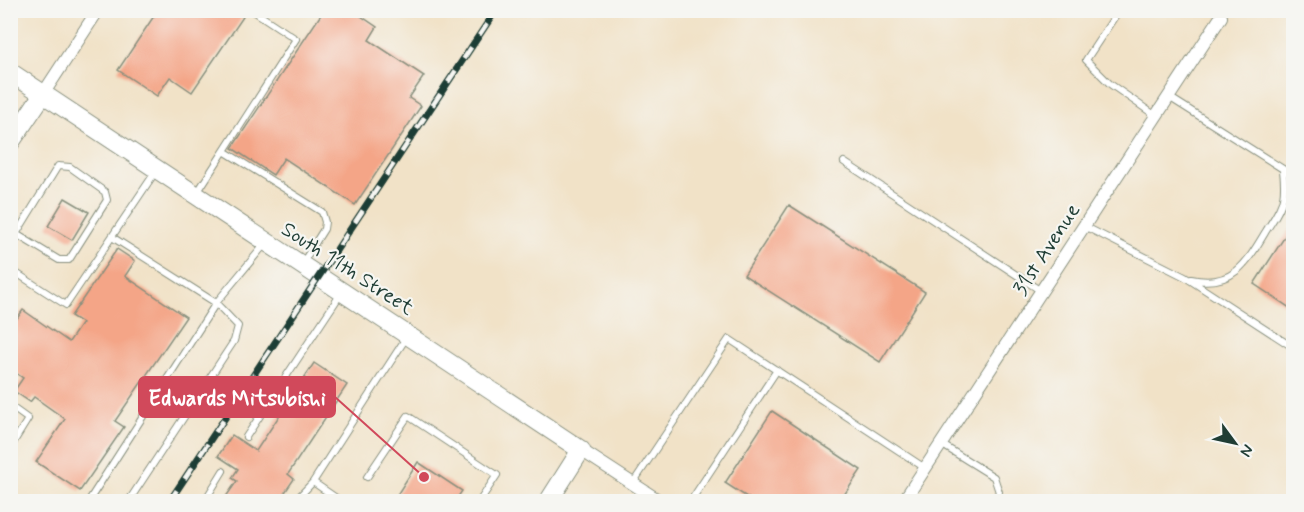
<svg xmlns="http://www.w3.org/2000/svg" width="1304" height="512" viewBox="0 0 1304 512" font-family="Mynerve,sans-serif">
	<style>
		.building { fill: #f4a587 }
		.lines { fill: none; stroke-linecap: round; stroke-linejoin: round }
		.lane-casing { stroke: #88907e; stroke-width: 8 }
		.street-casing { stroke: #88907e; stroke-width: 14 }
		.secondary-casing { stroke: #88907e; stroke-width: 20 }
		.lane { stroke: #fff; stroke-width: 6 }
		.street { stroke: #fff; stroke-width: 12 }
		.secondary { stroke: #fff; stroke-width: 18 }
		.rail-casing { stroke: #1f3d34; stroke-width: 7 }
		.rail { stroke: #f6f6f2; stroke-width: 4.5; stroke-dasharray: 14; stroke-linecap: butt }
		.labels { text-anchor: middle; stroke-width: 4.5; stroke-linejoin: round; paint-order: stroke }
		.street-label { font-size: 21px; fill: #1f3d34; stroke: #f6f6f2 }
		.leader { fill: none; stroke: #d1495b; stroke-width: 2 }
		.callout-dot { fill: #d1495b; stroke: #f6f6f2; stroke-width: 2 }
		.callout { fill: #d1495b; stroke: #d1495b; stroke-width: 2 }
		.callout-label { font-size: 22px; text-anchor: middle; font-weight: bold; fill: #fff }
	</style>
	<rect width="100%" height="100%" fill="#f6f6f2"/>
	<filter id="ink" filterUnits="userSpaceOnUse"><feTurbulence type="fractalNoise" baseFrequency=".0167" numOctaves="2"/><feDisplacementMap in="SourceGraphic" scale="12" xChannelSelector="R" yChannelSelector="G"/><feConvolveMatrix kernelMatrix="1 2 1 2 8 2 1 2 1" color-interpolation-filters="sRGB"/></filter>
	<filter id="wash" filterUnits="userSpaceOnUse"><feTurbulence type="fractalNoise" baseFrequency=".008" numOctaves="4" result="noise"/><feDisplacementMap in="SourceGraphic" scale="24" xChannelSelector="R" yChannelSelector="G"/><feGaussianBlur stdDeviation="1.35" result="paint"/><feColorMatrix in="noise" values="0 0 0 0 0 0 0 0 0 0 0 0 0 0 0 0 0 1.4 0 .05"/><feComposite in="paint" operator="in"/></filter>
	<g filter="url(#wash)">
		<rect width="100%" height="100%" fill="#f1e2c7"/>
		<g id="blocks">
			<path class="building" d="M 158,10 L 234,10 L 243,17 L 192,92 L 170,77 L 157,96 L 118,70 Z
				M 324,10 L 352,10 L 377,27 L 369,40 L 424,76 L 409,98 L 421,106 L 355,205 L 284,158 L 273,175 L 232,148 Z
				M 65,198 L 89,212 L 72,240 L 48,226 Z
				M 789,205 L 925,292 L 880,362 L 744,275 Z
				M 1293,224 L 1293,310 L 1254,284 Z
				M 117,249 L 135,261 L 125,276 L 186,317 L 115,421 L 124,427 L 80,491 L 36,462 L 65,419 L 34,397 L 30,402 L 14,391 L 23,378 L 10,369 L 10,328 L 23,310 L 69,342 L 82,323 L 71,316 Z
				M 314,363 L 347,385 L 288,474 L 294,479 L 279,501 L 223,501 L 237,481 L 232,478 L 238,469 L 218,456 L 232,435 L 256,451 Z
				M 772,411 L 861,470 L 840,501 L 753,501 L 725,483 Z
				M 418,462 L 462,491 L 455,501 L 393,501 Z"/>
		</g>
	</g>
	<g filter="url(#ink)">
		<use href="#blocks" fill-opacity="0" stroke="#88907e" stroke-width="1.5"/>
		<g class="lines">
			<g class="lane-casing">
				<path id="lane" d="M 1119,10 L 1086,60 L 1110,84 L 1156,116
					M 1169,97 L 1294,176
					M 224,151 L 322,212 L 325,222 L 324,229 L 302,264
					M 844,162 L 1041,291
					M 197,193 L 296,39 L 252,10
					M 1084,226 L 1185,277 L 1294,348
					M 112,237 L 216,303 L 265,244
					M 10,244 L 58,166 L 70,167 L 105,192 L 107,200 L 69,260 L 59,260 L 16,234
					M 10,269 L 66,305 L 156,171
					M 1191,279 C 1233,288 1247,263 1266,231 C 1272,221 1281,210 1283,198 C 1285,189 1284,179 1283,170
					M 10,406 L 28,419 L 10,448
					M 246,437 L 340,295
					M 941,444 L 994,477 L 999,492 L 993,502
					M 367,477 L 408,416 L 497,475 L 479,502
					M 633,483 L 729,339 L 925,468
					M 10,501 L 12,502
					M 88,502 L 216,303 L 238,326 L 234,341 L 128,502
					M 204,502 L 223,471
					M 294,502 L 313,482
					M 342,502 L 313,482 L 406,338
					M 690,502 L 777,370"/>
			</g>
			<g class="street-casing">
				<path id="street" d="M 43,94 L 98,10
					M 581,450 L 661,502
					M 903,502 L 1221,17"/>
			</g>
			<g class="secondary-casing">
				<path id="secondary" d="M 10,72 L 581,450 L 548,502
					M 10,143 L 43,94"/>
			</g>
			<use href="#lane" class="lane"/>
			<use href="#street" class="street"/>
			<use href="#secondary" class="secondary"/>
			<g class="rail-casing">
				<path id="rail" d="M 169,502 L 496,10"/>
			</g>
			<use href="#rail" class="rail"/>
		</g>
	</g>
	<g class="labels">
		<g class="street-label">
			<text transform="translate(1046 249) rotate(-57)" y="7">31st Avenue</text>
			<text transform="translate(348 268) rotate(33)" y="7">South 11th Street</text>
		</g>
	</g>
	<path class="leader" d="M424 477L335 397"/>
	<circle class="callout-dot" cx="424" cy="477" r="6"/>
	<rect class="callout" x="139" y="377" width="196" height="40" rx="6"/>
	<g class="callout-label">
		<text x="237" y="405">Edwards Mitsubishi</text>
	</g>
	<rect width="1304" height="512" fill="none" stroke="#f6f6f2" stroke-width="36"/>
	<g transform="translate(1235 443) rotate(123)" stroke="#f6f6f2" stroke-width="4.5" paint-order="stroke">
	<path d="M0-4.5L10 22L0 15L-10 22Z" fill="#1f3d34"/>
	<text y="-9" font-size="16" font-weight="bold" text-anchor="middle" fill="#1f3d34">N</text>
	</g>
</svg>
